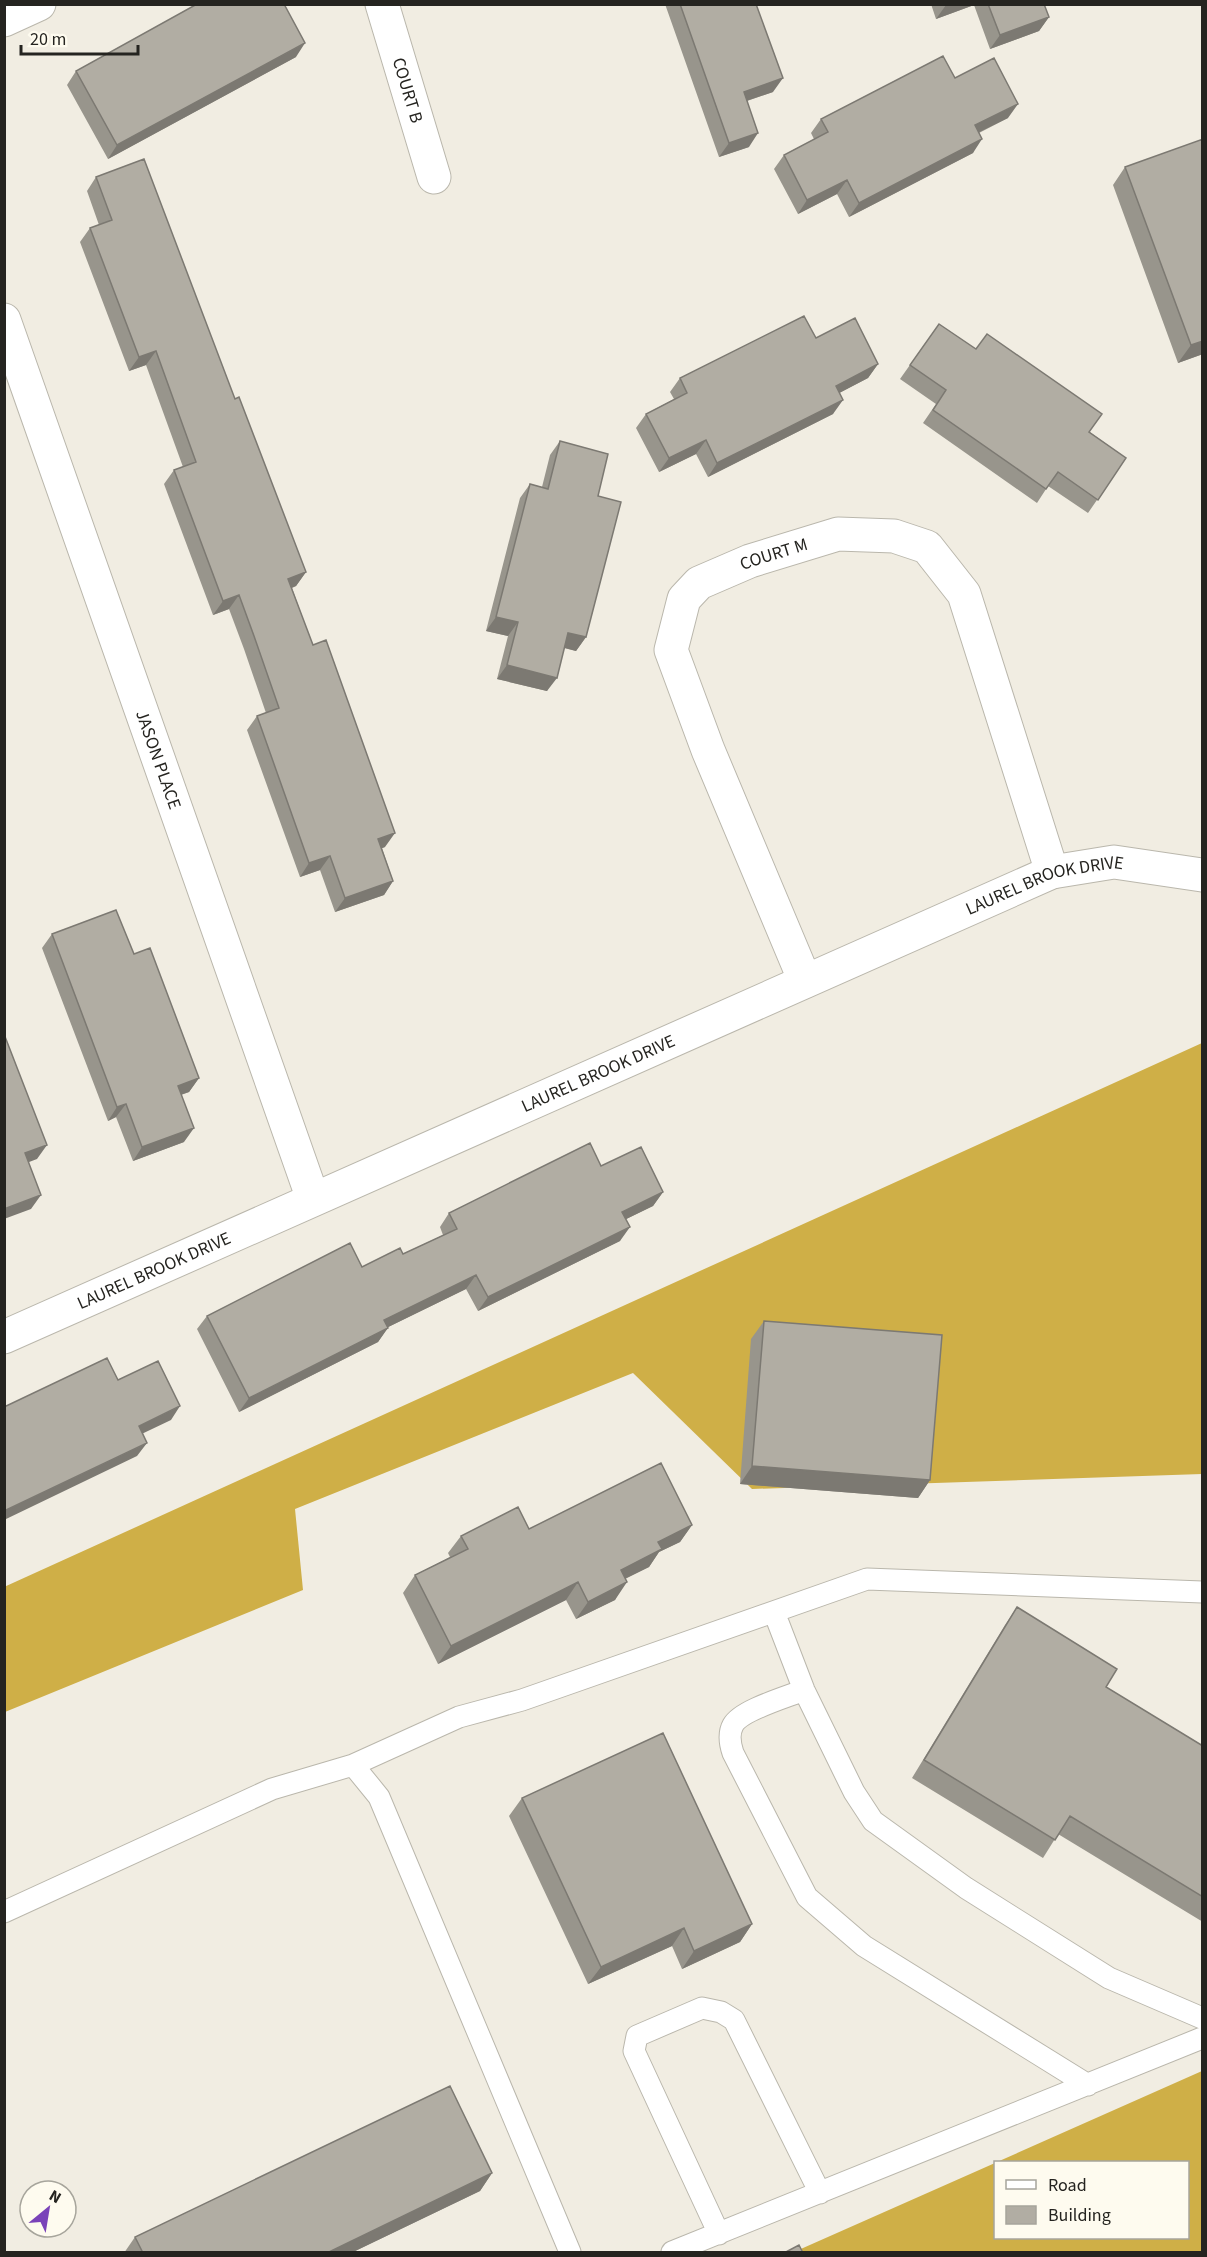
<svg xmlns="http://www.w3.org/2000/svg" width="1207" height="2257" viewBox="0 0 1207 2257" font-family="'Source Sans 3',sans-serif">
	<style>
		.forest { fill: #cfaf47 }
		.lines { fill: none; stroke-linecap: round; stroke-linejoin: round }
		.lane-casing { stroke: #bab7ac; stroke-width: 23 }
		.street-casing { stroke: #bab7ac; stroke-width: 35 }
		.lane { stroke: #fff; stroke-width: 21 }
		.street { stroke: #fff; stroke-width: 33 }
		.wall { fill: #98958c }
		.shaded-wall { fill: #7c7972 }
		.building { fill: #b1ada3; stroke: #7c7972; stroke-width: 1.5 }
		.labels { text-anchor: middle; stroke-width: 6; stroke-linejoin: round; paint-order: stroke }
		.street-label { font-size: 18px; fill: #252420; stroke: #fefbef }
	</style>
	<rect width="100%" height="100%" fill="#f1ede2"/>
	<path class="forest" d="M 1202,1043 L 1202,1474 L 752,1489 L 633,1373 L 295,1509 L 303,1590 L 5,1712 L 4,1587 Z
		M 1202,2071 L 1202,2252 L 794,2252 L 995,2163 L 996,2238 L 1188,2238 L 1188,2162 L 997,2162 Z"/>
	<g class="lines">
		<g class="lane-casing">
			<path id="lane" d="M 774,1612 L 804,1690 L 854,1792 L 873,1821 L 966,1888 L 1109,1978 L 1202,2018
				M 804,1690 C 787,1697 741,1710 733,1725 C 728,1734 730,1744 733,1753 L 807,1897 L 864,1946 L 1088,2085
				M 353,1765 L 459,1717 L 522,1700 L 867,1579 L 1202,1592
				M 4,1912 L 272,1789 L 353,1765 L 379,1797 L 570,2252
				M 719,2234 L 634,2051 L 637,2036 L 702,2008 L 721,2012 L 734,2020 L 820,2193
				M 672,2252 L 1202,2038"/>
		</g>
		<g class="street-casing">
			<g id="street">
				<path id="s1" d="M 382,4 L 434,177"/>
				<path d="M 4,20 L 39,4"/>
				<path id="s2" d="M 4,320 L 313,1199"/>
				<path id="s3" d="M 805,981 L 708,750 L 671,650 L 684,599 L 699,583 L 750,561 L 838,534 L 894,536 L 927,547 L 964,594 L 1052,872"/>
				<path id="s4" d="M 4,1337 L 1052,872 L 1114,862 L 1202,875"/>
			</g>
		</g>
		<use href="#lane" class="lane"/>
		<use href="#street" class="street"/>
	</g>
	<path class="wall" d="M 665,4 L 756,4 L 773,92 L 747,101 L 749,147 L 719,157 Z
		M 931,4 L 1044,4 L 1049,17 L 1039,31 L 990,49 L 974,5 L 936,19 Z
		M 296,57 L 108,159 L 67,85 L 76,71 Z
		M 955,78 L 1008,118 L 979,133 L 973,153 L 849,217 L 837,194 L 798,214 L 774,169 L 784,155 L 814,139 L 811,133 L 821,119 Z
		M 1125,167 L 1203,354 L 1178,363 L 1113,185 Z
		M 96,177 L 235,399 L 306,572 L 296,586 L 292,588 L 385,847 L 382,848 L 393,881 L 384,895 L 335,912 L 320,870 L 300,877 L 247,730 L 257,716 L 266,713 L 244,649 L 229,609 L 213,615 L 164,484 L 174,470 L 183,467 L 146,365 L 129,371 L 80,242 L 90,228 L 99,225 L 87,191 Z
		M 939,324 L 1126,458 L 1088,513 L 1048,486 L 1037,503 L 923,423 L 936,404 L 900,379 Z
		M 816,338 L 878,364 L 868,378 L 839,393 L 833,414 L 708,477 L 696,454 L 659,472 L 636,428 L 646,414 L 674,399 L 670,392 L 680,378 Z
		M 560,441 L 598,496 L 586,637 L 576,651 L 564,648 L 547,691 L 497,679 L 508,636 L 486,631 L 520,498 L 530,484 L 542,487 L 550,455 Z
		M 52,934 L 134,954 L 199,1078 L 189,1092 L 181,1095 L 184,1142 L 133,1161 L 116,1117 L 108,1121 L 42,948 Z
		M 601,1166 L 663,1192 L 653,1206 L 626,1219 L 620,1241 L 478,1311 L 466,1289 L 388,1327 L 378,1342 L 239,1412 L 197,1329 L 207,1316 L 403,1254 L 443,1235 L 440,1227 L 449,1213 Z
		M 764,1321 L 930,1480 L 918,1498 L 740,1484 L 751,1339 Z
		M 692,1525 L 680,1542 L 659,1552 L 649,1567 L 625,1579 L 615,1600 L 576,1619 L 566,1600 L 438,1664 L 403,1593 L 415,1575 L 450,1557 L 448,1553 L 461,1536 L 529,1529 Z
		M 1017,1607 L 1106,1687 L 1203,1746 L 1203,1922 L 1058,1834 L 1043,1858 L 912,1778 L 1005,1625 Z
		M 522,1798 L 752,1924 L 740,1942 L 682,1969 L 672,1946 L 588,1984 L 509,1816 Z
		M 492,2173 L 480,2191 L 351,2253 L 124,2253 L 135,2237 Z"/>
	<path class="shaded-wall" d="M 974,4 L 974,5 L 936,19 L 946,5 Z
		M 1049,17 L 1039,31 L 990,49 L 1000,35 Z
		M 305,43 L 296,57 L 108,159 L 117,145 Z
		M 783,78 L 773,92 L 734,105 L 744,92 Z
		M 1018,104 L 1008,118 L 965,139 L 975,125 Z
		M 758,133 L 749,147 L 719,157 L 729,143 Z
		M 982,139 L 973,153 L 849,217 L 859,203 Z
		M 847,180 L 837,194 L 798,214 L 807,200 Z
		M 1203,341 L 1203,354 L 1178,363 L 1191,345 Z
		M 156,351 L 146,365 L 129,371 L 139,357 Z
		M 878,364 L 868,378 L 826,400 L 836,386 Z
		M 843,400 L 833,414 L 708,477 L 717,463 Z
		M 706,440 L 696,454 L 659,472 L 669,458 Z
		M 306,572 L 296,586 L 278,593 L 288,579 Z
		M 239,595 L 229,609 L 213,615 L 223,601 Z
		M 496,617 L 518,622 L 508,636 L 486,631 Z
		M 568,633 L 586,637 L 576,651 L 558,646 Z
		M 507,665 L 557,678 L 547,691 L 497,679 Z
		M 395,833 L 385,847 L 369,853 L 378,839 Z
		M 330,856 L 320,870 L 300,877 L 309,863 Z
		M 393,881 L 384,895 L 335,912 L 345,898 Z
		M 199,1078 L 189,1092 L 168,1099 L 178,1086 Z
		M 126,1104 L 116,1117 L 108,1121 L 117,1107 Z
		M 194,1128 L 184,1142 L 133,1161 L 142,1147 Z
		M 47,1145 L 37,1159 L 16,1167 L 25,1153 Z
		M 663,1192 L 653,1206 L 612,1226 L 622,1212 Z
		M 41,1195 L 31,1209 L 4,1219 L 4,1209 Z
		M 630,1227 L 620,1241 L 478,1311 L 488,1297 Z
		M 476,1275 L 466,1289 L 374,1334 L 384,1320 Z
		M 388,1328 L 378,1342 L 239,1412 L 249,1398 Z
		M 180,1406 L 171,1420 L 129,1440 L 139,1426 Z
		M 147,1443 L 137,1456 L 4,1520 L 4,1511 Z
		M 752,1466 L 930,1480 L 918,1498 L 740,1484 Z
		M 692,1525 L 680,1542 L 659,1552 L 649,1567 L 608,1587 L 621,1570 L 658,1542 Z
		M 578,1582 L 566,1600 L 438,1664 L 451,1646 Z
		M 627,1582 L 615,1600 L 576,1619 L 588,1602 Z
		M 752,1924 L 740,1942 L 682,1969 L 694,1951 Z
		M 684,1928 L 672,1946 L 588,1984 L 601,1967 Z
		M 492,2173 L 480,2191 L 351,2253 L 327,2253 Z"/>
	<path class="building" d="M 197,4 L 284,4 L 305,43 L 117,145 L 76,71 Z
		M 680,4 L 756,4 L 783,78 L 744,92 L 758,133 L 729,143 Z
		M 988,4 L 1044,4 L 1049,17 L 1000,35 Z
		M 943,56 L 955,78 L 994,58 L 1018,104 L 975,125 L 982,139 L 859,203 L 847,180 L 807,200 L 784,155 L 828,132 L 821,119 Z
		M 1203,139 L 1203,341 L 1191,345 L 1125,167 Z
		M 144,159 L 235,399 L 239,397 L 306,572 L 288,579 L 313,645 L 326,640 L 395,833 L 378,839 L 393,881 L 345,898 L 330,856 L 309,863 L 257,716 L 279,708 L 254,636 L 239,595 L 223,601 L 174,470 L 196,462 L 156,351 L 139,357 L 90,228 L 112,220 L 96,177 Z
		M 804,316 L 816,338 L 855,318 L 878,364 L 836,386 L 843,400 L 717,463 L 706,440 L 669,458 L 646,414 L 687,393 L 680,378 Z
		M 939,324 L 976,349 L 987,334 L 1102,414 L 1089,432 L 1126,458 L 1098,500 L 1058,472 L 1046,489 L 933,410 L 946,390 L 910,365 Z
		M 560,441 L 608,454 L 598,496 L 621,502 L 586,637 L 568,633 L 557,678 L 507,665 L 518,622 L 496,617 L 530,484 L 548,489 Z
		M 116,910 L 134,954 L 150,948 L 199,1078 L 178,1086 L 194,1128 L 142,1147 L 126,1104 L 117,1107 L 52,934 Z
		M 4,1034 L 47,1145 L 25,1153 L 41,1195 L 4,1209 Z
		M 590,1143 L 601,1166 L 641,1147 L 663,1192 L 622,1212 L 630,1227 L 488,1297 L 476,1275 L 384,1320 L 388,1328 L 249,1398 L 207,1316 L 350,1243 L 362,1267 L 400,1248 L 403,1254 L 457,1229 L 449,1213 Z
		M 764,1321 L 942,1335 L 930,1480 L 752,1466 Z
		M 107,1358 L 118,1380 L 158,1361 L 180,1406 L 139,1426 L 147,1443 L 4,1511 L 4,1407 Z
		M 661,1463 L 692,1525 L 658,1542 L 662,1549 L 621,1570 L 627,1582 L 588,1602 L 578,1582 L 451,1646 L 415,1575 L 468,1549 L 461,1536 L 518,1507 L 529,1529 Z
		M 1017,1607 L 1117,1669 L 1106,1687 L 1203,1746 L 1203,1897 L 1070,1816 L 1055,1840 L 924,1760 Z
		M 663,1733 L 752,1924 L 694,1951 L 684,1928 L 601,1967 L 522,1798 Z
		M 450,2086 L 492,2173 L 327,2253 L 143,2253 L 135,2237 Z
		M 799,2245 L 803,2253 L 784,2253 Z"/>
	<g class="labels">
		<g class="street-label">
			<text dy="6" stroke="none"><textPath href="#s1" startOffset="90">COURT B</textPath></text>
			<text dy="6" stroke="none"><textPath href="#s3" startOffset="512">COURT M</textPath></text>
			<text dy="6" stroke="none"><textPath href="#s2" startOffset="466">JASON PLACE</textPath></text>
			<text dy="6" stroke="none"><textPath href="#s4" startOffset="1136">LAUREL BROOK DRIVE</textPath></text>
			<text dy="6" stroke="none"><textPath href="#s4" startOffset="650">LAUREL BROOK DRIVE</textPath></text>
			<text dy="6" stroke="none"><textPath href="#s4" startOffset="164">LAUREL BROOK DRIVE</textPath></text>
		</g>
	</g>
	<rect width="1207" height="2257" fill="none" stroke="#252420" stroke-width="12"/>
	<rect x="994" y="2161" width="195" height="78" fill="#fefbef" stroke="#a7a59c" stroke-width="1.5"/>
	<rect x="1006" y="2180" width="30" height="9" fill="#ffffff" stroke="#a7a59c" stroke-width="1.5"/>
	<text x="1048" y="2191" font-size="18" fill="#252420">Road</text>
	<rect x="1006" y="2206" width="30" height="18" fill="#b1ada3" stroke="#a7a59c" stroke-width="1.5"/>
	<text x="1048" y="2221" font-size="18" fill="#252420">Building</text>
	<g transform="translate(48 2209) rotate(30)"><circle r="28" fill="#fefbef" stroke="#a7a59c" stroke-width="1.5"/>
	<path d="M0-4.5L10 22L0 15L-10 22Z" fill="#7a42b9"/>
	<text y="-9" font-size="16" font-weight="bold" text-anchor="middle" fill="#252420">N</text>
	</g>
	<path d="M21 45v9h117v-9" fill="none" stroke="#252420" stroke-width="3"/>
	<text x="30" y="45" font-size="18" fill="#252420" stroke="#fefbef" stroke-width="4.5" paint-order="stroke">20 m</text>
</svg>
